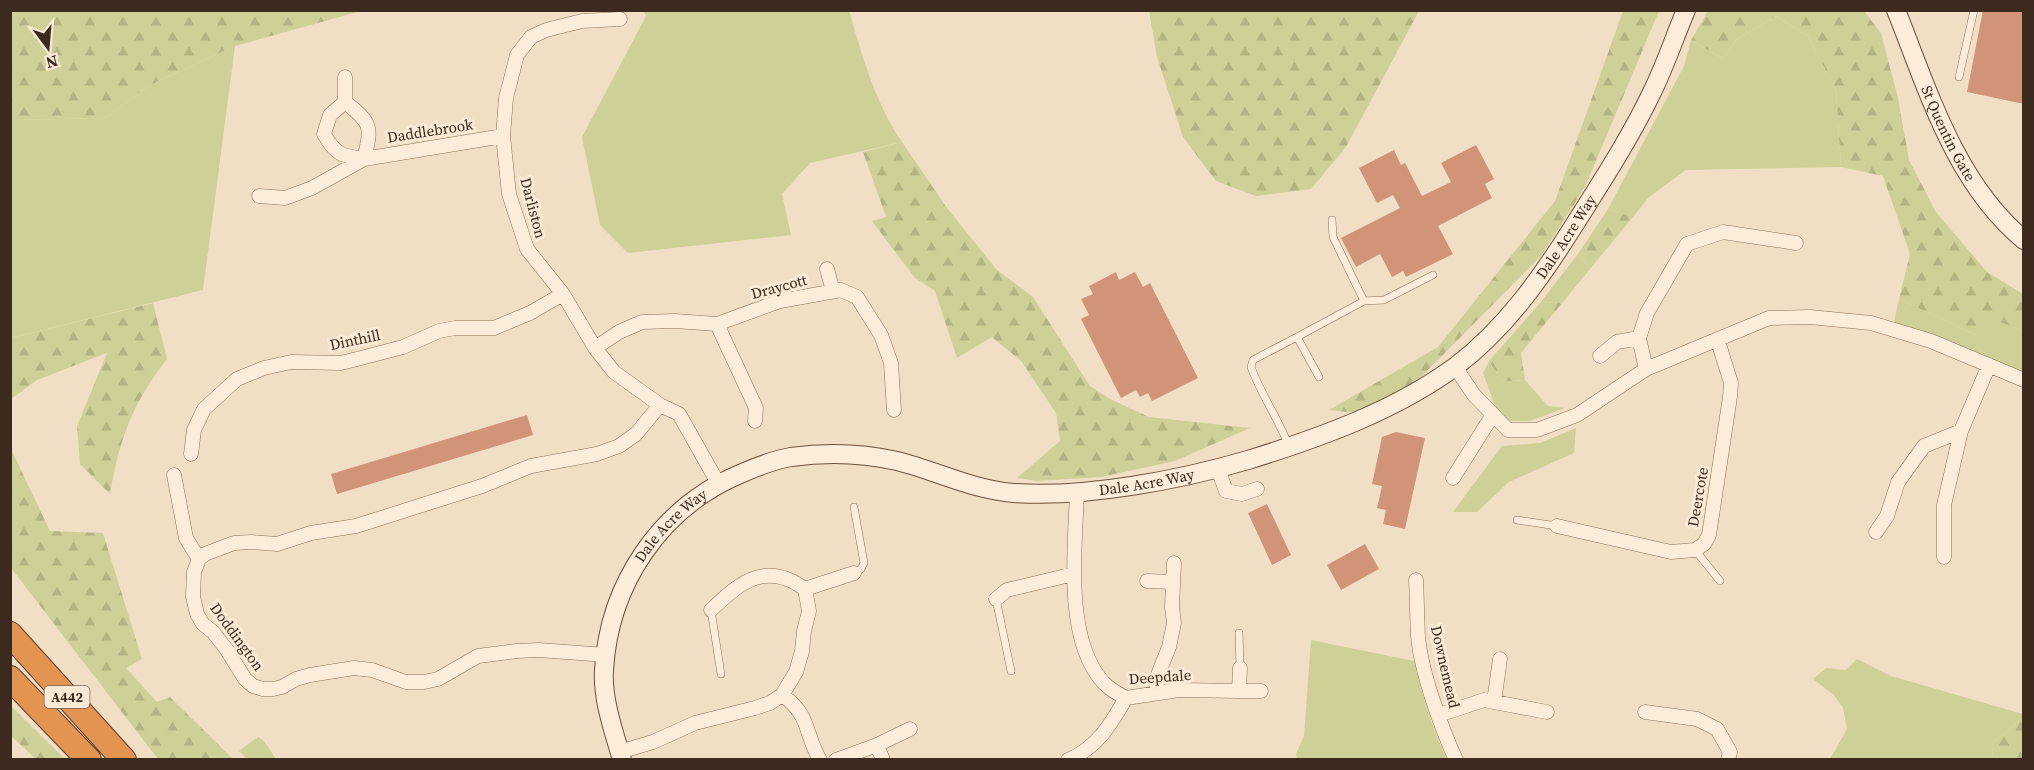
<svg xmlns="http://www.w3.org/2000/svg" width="2034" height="770" viewBox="0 0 2034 770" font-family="'Source Serif 4',serif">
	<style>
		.green { fill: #cfd098 }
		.forest { fill: url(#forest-firs) }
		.building { fill: #d19478 }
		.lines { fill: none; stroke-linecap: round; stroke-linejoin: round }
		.lane-casing { stroke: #8d6f59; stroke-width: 8 }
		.street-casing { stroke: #8d6f59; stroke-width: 15 }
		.secondary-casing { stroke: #6f503d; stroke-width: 20 }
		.highway-casing { stroke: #5b3e2e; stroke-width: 26 }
		.lane { stroke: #fbedd9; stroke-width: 7 }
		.street { stroke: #fbedd9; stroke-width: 14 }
		.secondary { stroke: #fbedd9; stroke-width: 18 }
		.highway { stroke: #e49451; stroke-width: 24 }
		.labels { text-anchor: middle; stroke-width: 6; stroke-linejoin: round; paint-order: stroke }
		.shield { fill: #f8ead5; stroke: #746455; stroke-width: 1.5 }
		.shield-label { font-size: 14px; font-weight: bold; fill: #3c2a1e }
		.street-label { font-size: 15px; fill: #3c2a1e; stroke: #f8ead5 }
	</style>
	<defs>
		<pattern id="forest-firs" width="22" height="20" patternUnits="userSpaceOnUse" patternTransform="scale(1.5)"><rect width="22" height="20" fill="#cfd098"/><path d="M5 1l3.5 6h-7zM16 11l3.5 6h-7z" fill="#b3b383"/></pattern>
	</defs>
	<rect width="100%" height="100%" fill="#f1dfc5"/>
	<path class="green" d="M 849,10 C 862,56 875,102 902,142 L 810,163 L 782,194 L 791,235 L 628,253 L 600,225 L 582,137 L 646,16 L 644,11 Z
		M 1776,16 L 1808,36 L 1836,90 L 1841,167 L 1686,170 L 1649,197 L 1633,217 L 1608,209 L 1684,66 L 1691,40 L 1723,59 L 1736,40 Z
		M 235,46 L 203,290 L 11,338 L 10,120 L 105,118 L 150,85 Z
		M 1578,254 L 1590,269 L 1563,302 L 1540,303 Z
		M 1899,299 L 1976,335 L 1982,314 L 2023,331 L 2023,375 L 1894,322 Z
		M 1489,361 L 1502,382 L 1525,380 L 1548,406 L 1565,408 L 1530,421 L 1510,421 L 1495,406 L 1483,373 Z
		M 1576,428 L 1574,453 L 1509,482 L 1477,512 L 1453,512 L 1502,446 L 1540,443 Z
		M 1311,640 L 1414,661 C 1422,694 1432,729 1447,759 L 1297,759 L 1296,754 L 1304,736 Z
		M 1857,659 L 1891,676 L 2023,714 L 2023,718 L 1993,743 L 1992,759 L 1830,759 L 1847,729 L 1843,708 L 1834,695 L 1813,679 L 1826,668 L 1846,670 Z
		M 258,737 L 264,741 L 276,759 L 247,759 L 239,751 Z"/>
	<path class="forest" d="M 10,11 L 11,10 L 361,11 L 235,46 L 150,85 L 105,118 L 11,120 Z
		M 1149,11 L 1149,10 L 1419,11 L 1346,147 L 1311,189 L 1256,196 L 1216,181 L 1183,137 L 1157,57 Z
		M 1623,11 L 1659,11 L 1585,187 L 1541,256 L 1415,383 L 1356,413 L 1329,410 L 1438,347 L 1555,201 Z
		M 1708,11 L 1864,11 L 1881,33 L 1898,98 L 1909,160 L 1936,212 L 1987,272 L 2023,294 L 2023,331 L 1982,315 L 1976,335 L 1899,299 L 1910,254 L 1883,176 L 1841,167 L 1836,90 L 1808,36 L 1776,16 L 1736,40 L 1723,59 L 1691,40 Z
		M 902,142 L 947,208 L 997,270 L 1033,297 L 1090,386 L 1110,399 L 1149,417 L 1250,428 L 1175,461 L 1101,477 L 1037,481 L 1017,478 L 1060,441 L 1056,413 L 1021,361 L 992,337 L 957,358 L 935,291 L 915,278 L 872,221 L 886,217 L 863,152 Z
		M 1608,209 L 1633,217 L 1590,269 L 1578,254 Z
		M 1563,302 L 1521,353 L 1525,380 L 1502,382 L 1489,361 L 1540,303 Z
		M 153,303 L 167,359 C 133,402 119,440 110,494 L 80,464 L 77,426 L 107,353 L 37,380 L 11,399 L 11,338 Z
		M 10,447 L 50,531 L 103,533 L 142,659 L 126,668 L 157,702 L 170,697 L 233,759 L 158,759 L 11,568 Z
		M 11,706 L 65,759 L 36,759 L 11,736 Z
		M 2023,718 L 2023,759 L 1992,759 L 1993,743 Z"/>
	<path class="building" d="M 1983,10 L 2024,10 L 2024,104 L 1967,92 Z
		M 1476,145 L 1494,179 L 1485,184 L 1492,198 L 1438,226 L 1453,254 L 1406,277 L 1403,271 L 1392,277 L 1380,254 L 1356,267 L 1341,238 L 1400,208 L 1393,195 L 1377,203 L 1359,168 L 1394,150 L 1401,165 L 1405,163 L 1422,196 L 1451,182 L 1441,163 Z
		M 1116,272 L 1119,280 L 1135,272 L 1143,287 L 1150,283 L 1198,378 L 1152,401 L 1148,393 L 1140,397 L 1136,390 L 1121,398 L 1081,319 L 1089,315 L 1081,299 L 1093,294 L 1089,286 Z
		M 527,415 L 533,435 L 337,494 L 331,474 Z
		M 1396,432 L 1425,438 L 1405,529 L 1383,524 L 1386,510 L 1377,508 L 1382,486 L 1372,484 L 1382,437 Z
		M 1267,504 L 1291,555 L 1272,565 L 1248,513 Z
		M 1365,544 L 1379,569 L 1341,590 L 1327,565 Z"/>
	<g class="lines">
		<g class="lane-casing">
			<path id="lane" d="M 1959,77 L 1974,10
				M 1332,220 L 1333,237 L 1364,301
				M 1297,337 L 1364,301 L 1384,300 L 1433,275
				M 1289,447 C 1279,419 1261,395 1251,367 L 1253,360 L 1297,337 L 1319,377
				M 854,507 L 864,563 L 861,569 L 854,573
				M 1517,520 L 1557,526
				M 1695,550 L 1720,581
				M 996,599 L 1011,671
				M 711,610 L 721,674
				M 1239,633 L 1240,668"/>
		</g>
		<g class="street-casing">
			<path id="street" d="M 620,19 L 582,21 L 546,30 L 531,37 L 517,55 L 506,98 L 503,136 L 509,194 L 527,249 L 563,294 L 595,348 L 614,372 L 660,405 L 679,414 L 718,483
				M 345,77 L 345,102
				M 345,102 C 372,123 372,127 364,159 C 341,156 335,154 324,134 L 330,115 Z
				M 259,196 L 285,198 L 312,188 L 364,159 L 503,136
				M 827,269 L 833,291
				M 717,324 L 756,408 L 755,421
				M 595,348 L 619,332 L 642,322 L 675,321 L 717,324 L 780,301 L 841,290 L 857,297 L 881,335 L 891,363 L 894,410
				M 1600,356 L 1617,342 L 1639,338
				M 1455,367 L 1474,395 L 1508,430 L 1537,430 L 1577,415 L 1646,369 L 1769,318 L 1810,317 L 1871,323 L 1931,341 L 2024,380
				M 1646,369 L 1639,338 L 1647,313 L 1687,244 L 1723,232 L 1796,243
				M 191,454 L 194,430 L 204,409 L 237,379 L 264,368 L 291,362 L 341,363 L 357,359 L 403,347 L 439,331 L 455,328 L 494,328 L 530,313 L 563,294
				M 1218,469 L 1226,491 L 1242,494 L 1257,489
				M 174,475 L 186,538 L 199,559
				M 1453,478 L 1492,416
				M 1077,493 C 1075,547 1064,639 1103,682 C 1109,689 1118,694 1126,698 L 1179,690 L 1239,691
				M 1557,526 L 1671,552 L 1695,550 L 1704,544 L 1709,535 L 1730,397 L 1731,383 L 1718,341
				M 1876,532 L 1887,516 L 1898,482 L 1924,446 L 1961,431 L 1989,365
				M 1944,557 L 1944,505 L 1961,431
				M 1416,580 C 1417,598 1417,617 1418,636 C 1421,672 1441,727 1456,760
				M 1147,581 L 1173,582
				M 805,589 L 854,573
				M 996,599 L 1007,590 L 1074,574
				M 606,655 L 539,650 L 517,651 L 478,656 L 438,679 L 424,682 L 406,682 L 372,670 L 354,668 L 310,675 L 296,679 L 282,687 L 273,689 L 263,689 L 253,686 L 245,679 L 227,650 L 213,632 L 203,624 L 197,614 L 193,597 L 194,572 L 199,559 L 205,554 L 234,543 L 251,542 L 277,544 L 311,533 L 356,526 L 482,486 L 531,466 L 597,454 L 619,446 L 636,434 L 660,405
				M 1240,668 L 1239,691 L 1261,691
				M 1156,693 L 1159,672 L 1169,647 L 1174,623 L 1172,607 L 1174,563
				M 782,695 C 811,715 804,733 820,760
				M 1494,702 L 1500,659
				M 1645,712 L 1697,719 L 1717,729 L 1730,752 L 1728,760
				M 1439,715 L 1484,700 L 1547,712
				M 877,745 L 883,760
				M 619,752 L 653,742 L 695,723 L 755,708 L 770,703 L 782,695 L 796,672 L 802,651 L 804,631 L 809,611 L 805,589 C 799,585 792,580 784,578 C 754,568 731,591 711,610
				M 836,760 L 877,745 L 910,729
				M 1068,760 C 1097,748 1111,724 1126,698"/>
		</g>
		<g class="secondary-casing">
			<g id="secondary">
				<path id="s1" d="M 1896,10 C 1928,90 1955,183 2024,240"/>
				<path id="s2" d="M 622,760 C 614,732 602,699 604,670 C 609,584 660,508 740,474 C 756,467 773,460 791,457 C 826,452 862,453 897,461 C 937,471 973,490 1014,493 C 1085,498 1180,480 1248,460 C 1319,438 1395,411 1456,366 C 1505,329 1541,278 1573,227 C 1602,181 1631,137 1654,88 C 1666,63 1675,36 1686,10"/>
			</g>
		</g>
		<g class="highway-casing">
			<path id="highway" d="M 10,634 L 124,760
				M 10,678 L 89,760"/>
		</g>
		<use href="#lane" class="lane"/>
		<use href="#street" class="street"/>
		<use href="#secondary" class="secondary"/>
		<use href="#highway" class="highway"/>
	</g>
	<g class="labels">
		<rect class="shield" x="44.5" y="686" width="45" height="22" rx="4.5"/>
		<g class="shield-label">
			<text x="67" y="702">A442</text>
		</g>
		<g class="street-label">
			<text transform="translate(430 131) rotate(-9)" y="5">Daddlebrook</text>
			<text dy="5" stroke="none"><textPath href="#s1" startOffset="134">St Quentin Gate</textPath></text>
			<text transform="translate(533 208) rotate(75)" y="5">Darliston</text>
			<text dy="5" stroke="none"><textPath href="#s2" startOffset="1263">Dale Acre Way</textPath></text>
			<text transform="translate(779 287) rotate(-15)" y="5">Draycott</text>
			<text transform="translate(355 340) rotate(-12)" y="5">Dinthill</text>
			<text dy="5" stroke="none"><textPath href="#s2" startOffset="759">Dale Acre Way</textPath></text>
			<text transform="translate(1698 497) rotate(-80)" y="5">Deercote</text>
			<text dy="5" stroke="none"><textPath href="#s2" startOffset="256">Dale Acre Way</textPath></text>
			<text transform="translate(237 637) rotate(54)" y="5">Doddington</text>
			<text transform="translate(1445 667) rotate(77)" y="5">Downemead</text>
			<text transform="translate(1160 677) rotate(-4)" y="5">Deepdale</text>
		</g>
	</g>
	<rect width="2034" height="770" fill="none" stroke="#3c2a1e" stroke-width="24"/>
	<g transform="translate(48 48) rotate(164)" stroke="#f8ead5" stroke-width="4.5" paint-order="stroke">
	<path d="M0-4.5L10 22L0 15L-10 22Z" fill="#3c2a1e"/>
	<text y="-9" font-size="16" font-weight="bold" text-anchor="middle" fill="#3c2a1e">N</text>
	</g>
</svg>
